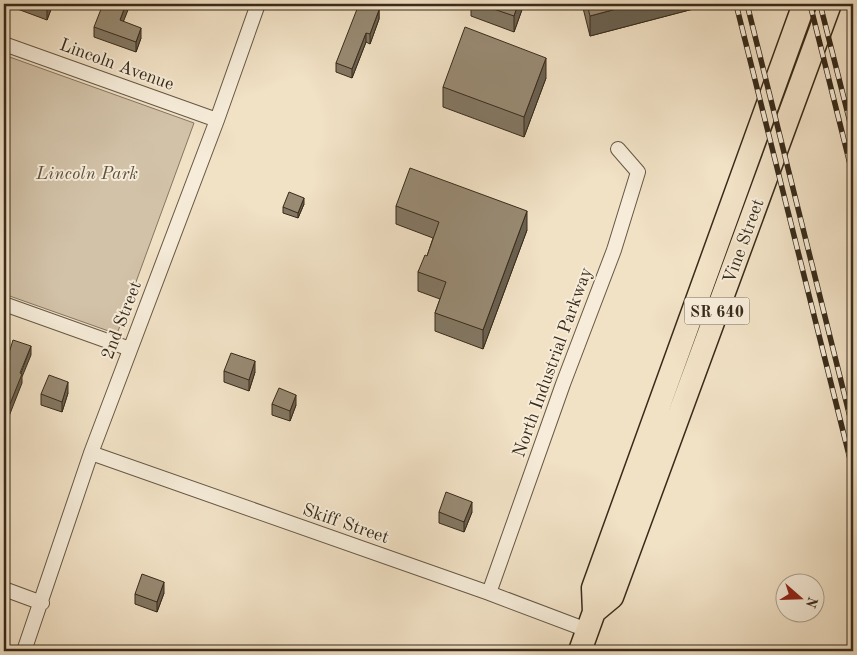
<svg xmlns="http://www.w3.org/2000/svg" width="857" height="655" viewBox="0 0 857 655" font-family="'Old Standard TT',serif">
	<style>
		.green { fill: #d2c2a8; stroke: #857661 }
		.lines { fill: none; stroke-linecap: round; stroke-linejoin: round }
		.minor-casing { stroke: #665845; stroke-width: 16 }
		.primary-casing { stroke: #382b1a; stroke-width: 25 }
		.minor { stroke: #f6ecd9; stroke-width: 14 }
		.primary { stroke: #f1e1c5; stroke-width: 22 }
		.rail-casing { stroke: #382b1a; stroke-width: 5.5 }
		.rail { stroke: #f6ecd9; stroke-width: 4; stroke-dasharray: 11; stroke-linecap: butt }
		.wall { fill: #837763; stroke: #382b1a }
		.shaded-wall { fill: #6a6150; stroke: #382b1a }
		.building { fill: #988a73; stroke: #382b1a }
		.labels { text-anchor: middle; stroke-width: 4; stroke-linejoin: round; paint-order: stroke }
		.shield { fill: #f6ecd9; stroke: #716553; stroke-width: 1 }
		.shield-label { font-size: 16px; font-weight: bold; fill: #382b1a }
		.street-label { font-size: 18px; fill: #382b1a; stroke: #f6ecd9 }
		.park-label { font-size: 18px; font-style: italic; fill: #5e513e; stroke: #f6ecd9 }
	</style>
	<rect width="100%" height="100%" fill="#f1e1c5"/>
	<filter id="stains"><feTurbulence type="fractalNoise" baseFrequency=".004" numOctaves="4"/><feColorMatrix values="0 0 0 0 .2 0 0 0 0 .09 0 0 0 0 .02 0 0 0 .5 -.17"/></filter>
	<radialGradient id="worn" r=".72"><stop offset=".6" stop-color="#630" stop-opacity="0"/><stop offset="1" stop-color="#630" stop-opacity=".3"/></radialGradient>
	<path class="green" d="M 4,55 L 194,123 L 117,334 L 4,294 Z"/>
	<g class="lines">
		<g class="minor-casing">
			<path id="minor" d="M 4,44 L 217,120
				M 4,304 L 130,349
				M 91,453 L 489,593 L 587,630
				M 4,589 L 42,603
				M 489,593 L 563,384 L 614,250 L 638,172 L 618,149
				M 24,651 L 91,453 L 217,120 L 258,4"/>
		</g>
		<g class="primary-casing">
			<path id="primary" d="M 594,612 L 612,597 L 830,4
				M 580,651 L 594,612 L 593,588 L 804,4"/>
		</g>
		<use href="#minor" class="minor"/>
		<use href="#primary" class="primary"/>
		<g class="rail-casing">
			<path id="rail" d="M 736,4 L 853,471
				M 747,4 L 853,429
				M 810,4 L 853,176
				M 820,4 L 853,134"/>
		</g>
		<use href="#rail" class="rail"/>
	</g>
	<path class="wall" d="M 4,4 L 53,4 L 47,20 Z
		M 130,4 L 123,21 L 141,38 L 136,52 L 94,37 L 94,27 Z
		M 471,4 L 524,4 L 514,32 L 471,16 Z
		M 582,4 L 697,4 L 697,8 L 590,36 Z
		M 379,10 L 379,19 L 370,44 L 366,42 L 352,78 L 336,72 L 336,63 Z
		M 546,78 L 524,137 L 443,107 L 443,87 Z
		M 304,204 L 298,218 L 283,213 L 283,207 Z
		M 396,206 L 527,230 L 483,349 L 435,331 L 435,313 L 440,299 L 418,291 L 418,272 L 427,256 L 433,238 L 396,224 Z
		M 224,371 L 255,372 L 249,391 L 224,382 Z
		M 68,393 L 62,412 L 41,405 L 41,394 Z
		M 272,404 L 296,405 L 290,421 L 272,415 Z
		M 439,512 L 472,512 L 464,532 L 439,523 Z
		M 164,593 L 157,612 L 135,604 L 135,594 Z"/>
	<path class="shaded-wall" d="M 50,4 L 53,4 L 47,20 L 47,10 Z
		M 126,4 L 130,4 L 130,5 L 120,30 L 120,20 Z
		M 377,4 L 381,4 L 376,18 L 376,9 Z
		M 518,4 L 524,4 L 514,32 L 514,16 Z
		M 635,4 L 697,4 L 697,8 L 590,36 L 590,16 Z
		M 379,10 L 379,19 L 370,44 L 370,34 Z
		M 141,28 L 141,38 L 136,52 L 136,42 Z
		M 366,33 L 366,42 L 352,78 L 352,69 Z
		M 546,58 L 546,78 L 524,137 L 524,117 Z
		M 304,198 L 304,204 L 298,218 L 298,213 Z
		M 527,211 L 527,230 L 483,349 L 483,330 Z
		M 31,346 L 31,355 L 22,377 L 22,383 L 4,429 L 4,419 Z
		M 255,361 L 255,372 L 249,391 L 249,380 Z
		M 68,382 L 68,393 L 62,412 L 62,402 Z
		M 296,395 L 296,405 L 290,421 L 290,411 Z
		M 472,502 L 472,512 L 464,532 L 464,522 Z
		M 164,582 L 164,593 L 157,612 L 157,602 Z"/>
	<path class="building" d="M 31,4 L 50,4 L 47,10 Z
		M 103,4 L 126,4 L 120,20 L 141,28 L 136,42 L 94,27 Z
		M 359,4 L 377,4 L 376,9 L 379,10 L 370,34 L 366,33 L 352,69 L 336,63 Z
		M 479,4 L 518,4 L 514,16 Z
		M 587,4 L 635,4 L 590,16 Z
		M 465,27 L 546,58 L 524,117 L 443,87 Z
		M 410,168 L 527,211 L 483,330 L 435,313 L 446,282 L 418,272 L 425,255 L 427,256 L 439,222 L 396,206 Z
		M 289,192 L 304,198 L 298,213 L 283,207 Z
		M 13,340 L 31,346 L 20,373 L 22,374 L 4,419 L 4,369 Z
		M 231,353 L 255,361 L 249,380 L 224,371 Z
		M 49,375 L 68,382 L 62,402 L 41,394 Z
		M 279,388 L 296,395 L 290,411 L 272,404 Z
		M 446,492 L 472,502 L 464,522 L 439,512 Z
		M 142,574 L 164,582 L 157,602 L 135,594 Z"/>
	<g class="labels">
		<rect class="shield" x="684.5" y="297.5" width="65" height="27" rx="4"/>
		<g class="shield-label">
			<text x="717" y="317">SR 640</text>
		</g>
		<g class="street-label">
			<text transform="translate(117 64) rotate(20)" y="6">Lincoln Avenue</text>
			<text transform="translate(743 241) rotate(-70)" y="6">Vine Street</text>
			<text transform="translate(121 320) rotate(-69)" y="6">2nd Street</text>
			<text transform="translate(552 362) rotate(-70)" y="6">North Industrial Parkway</text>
			<text transform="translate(346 523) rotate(19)" y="6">Skiff Street</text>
		</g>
		<g class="park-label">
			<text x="87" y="179">Lincoln Park</text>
		</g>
	</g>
	<rect width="857" height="655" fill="none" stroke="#f1e1c5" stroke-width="20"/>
	<rect x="5" y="5" width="847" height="645" fill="none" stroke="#382b1a" stroke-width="2.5"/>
	<rect x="10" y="10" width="837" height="635" fill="none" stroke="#382b1a"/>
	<g transform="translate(800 598) rotate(110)"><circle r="24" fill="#f6ecd9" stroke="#aa9f8d"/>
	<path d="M0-4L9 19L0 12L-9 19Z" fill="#8f2418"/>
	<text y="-8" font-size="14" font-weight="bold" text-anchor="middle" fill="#382b1a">N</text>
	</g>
	<rect width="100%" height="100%" filter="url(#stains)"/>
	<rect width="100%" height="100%" fill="url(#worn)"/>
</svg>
